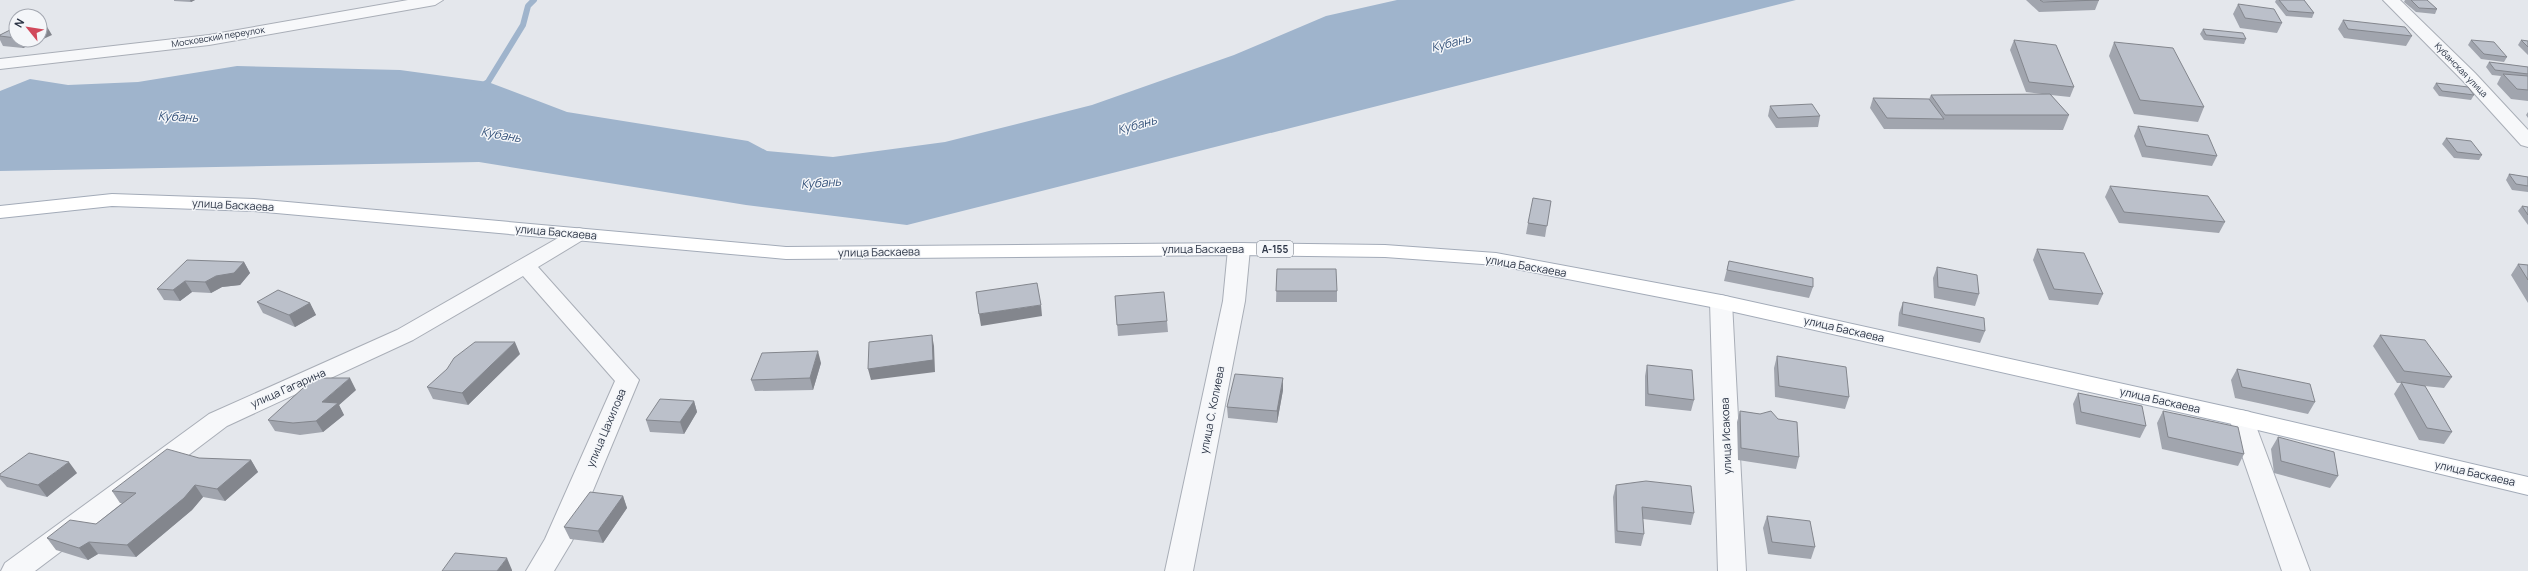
<svg xmlns="http://www.w3.org/2000/svg" width="2528" height="571" viewBox="0 0 2528 571" font-family="Manrope,sans-serif">
	<style>
		.water { fill: #9fb4cc }
		.lines { fill: none; stroke-linecap: round; stroke-linejoin: round }
		.stream { stroke: #9fb4cc; stroke-width: 6 }
		.minor-casing { stroke: #a9aeb7; stroke-width: 2 }
		.major-casing { stroke: #a3abb8; stroke-width: 2 }
		.minor { fill: #f7f8fa; fill-rule: evenodd }
		.major { fill: #fff; fill-rule: evenodd }
		.wall { fill: #a1a5ae }
		.shaded-wall { fill: #83868d }
		.building { fill: #bbc0ca; stroke: #83868d }
		.labels { text-anchor: middle; stroke-width: 3; stroke-linejoin: round; paint-order: stroke }
		.far-street-label { font-size: 9px; fill: #2b3445; stroke: #f4f6f9 }
		.shield { fill: #f4f6f9; stroke: #676e7b; stroke-width: 1 }
		.shield-label { font-size: 10px; font-weight: bold; fill: #2b3445 }
		.street-label { font-size: 11px; fill: #2b3445; stroke: #f4f6f9 }
		.water-label { font-size: 12px; font-style: italic; fill: #34527a; stroke: #f4f6f9 }
	</style>
	<rect width="100%" height="100%" fill="#e4e7ec"/>
	<path class="water" d="M 1397,0 L 1796,0 L 907,225 L 746,205 L 479,162 L 0,171 L 0,91 L 30,79 L 68,85 L 138,82 L 237,66 L 400,70 L 488,82 L 567,112 L 748,141 L 767,151 L 833,157 L 945,142 L 1092,105 L 1234,55 L 1326,16 Z"/>
	<g class="lines">
		<path class="stream" d="M 479,88 L 488,82 L 523,25 L 528,6 L 534,0"/>
		<g class="minor-casing">
			<path id="minor" d="M 408,0 L 443,0 L 435,5 L 209,45 L 0,69 L 0,59 L 209,35 Z
				M 2383,0 L 2400,0 L 2475,73 L 2528,130 L 2528,147 L 2521,145 L 2463,81 Z
				M 579,228 L 586,230 L 589,234 L 586,238 L 538,267 L 639,380 L 572,541 L 554,571 L 526,571 L 545,539 L 615,381 L 523,276 L 413,340 L 227,426 L 35,571 L 1,571 L 5,563 L 209,414 L 397,330 L 572,230 Z
				M 1239,243 L 1247,244 L 1250,249 L 1245,301 L 1193,571 L 1165,571 L 1223,301 L 1228,249 L 1231,244 Z
				M 1721,295 L 1729,297 L 1732,302 L 1746,571 L 1718,571 L 1710,302 L 1713,297 Z
				M 2241,410 L 2250,412 L 2253,418 L 2310,571 L 2282,571 L 2229,418 L 2232,412 Z"/>
		</g>
		<g class="major-casing">
			<path id="major" d="M 112,194 L 254,199 L 786,247 L 1239,243 L 1385,245 L 1496,253 L 1721,295 L 2241,410 L 2528,477 L 2528,495 L 2241,426 L 1721,309 L 1496,265 L 1385,257 L 1239,255 L 786,259 L 254,211 L 112,206 L 0,218 L 0,206 Z"/>
		</g>
		<use href="#minor" class="minor"/>
		<use href="#major" class="major"/>
	</g>
	<path class="wall" d="M 174,0 L 195,0 L 191,2 L 174,1 Z
		M 2026,0 L 2099,0 L 2095,10 L 2039,12 Z
		M 2276,0 L 2304,0 L 2314,13 L 2312,18 L 2286,16 L 2275,2 Z
		M 2405,0 L 2427,0 L 2437,9 L 2435,14 L 2416,12 L 2404,2 Z
		M 2238,4 L 2282,23 L 2277,33 L 2240,28 L 2233,14 Z
		M 2343,20 L 2412,36 L 2406,46 L 2344,38 L 2338,29 Z
		M 16,27 L 16,40 L 40,40 L 52,35 L 23,48 L 3,46 L 0,40 L 0,35 Z
		M 2203,29 L 2246,39 L 2244,44 L 2204,40 L 2200,34 Z
		M 2014,40 L 2074,87 L 2070,97 L 2051,95 L 2069,115 L 2063,130 L 1884,129 L 1870,108 L 1873,98 L 1929,99 L 1931,95 L 2042,94 L 2026,92 L 2010,50 Z
		M 2471,40 L 2507,57 L 2504,62 L 2481,59 L 2468,45 Z
		M 2521,40 L 2528,41 L 2528,55 L 2518,45 Z
		M 2114,42 L 2204,107 L 2198,122 L 2134,114 L 2109,56 Z
		M 2489,62 L 2528,67 L 2528,101 L 2511,99 L 2497,84 L 2501,76 L 2492,75 L 2486,67 Z
		M 2436,83 L 2474,95 L 2471,100 L 2439,96 L 2433,88 Z
		M 1770,106 L 1820,116 L 1818,127 L 1776,128 L 1768,116 Z
		M 2528,112 L 2528,118 L 2526,115 Z
		M 2138,126 L 2217,156 L 2212,166 L 2142,157 L 2134,136 Z
		M 2446,138 L 2482,155 L 2479,160 L 2454,158 L 2442,144 Z
		M 2509,174 L 2528,177 L 2528,192 L 2512,190 L 2506,180 Z
		M 2110,186 L 2225,222 L 2219,233 L 2119,223 L 2105,197 Z
		M 2522,206 L 2528,207 L 2528,225 L 2518,211 Z
		M 1549,212 L 1545,237 L 1526,234 L 1528,223 Z
		M 2037,249 L 2103,294 L 2098,305 L 2049,300 L 2033,260 Z
		M 1729,261 L 1813,287 L 1809,298 L 1724,281 Z
		M 244,262 L 250,273 L 240,285 L 222,287 L 211,293 L 192,292 L 180,301 L 164,300 L 157,289 Z
		M 2518,264 L 2528,265 L 2528,303 L 2511,275 Z
		M 1937,267 L 1979,294 L 1975,306 L 1934,298 L 1933,278 Z
		M 1277,269 L 1337,291 L 1337,302 L 1276,302 Z
		M 1115,296 L 1167,321 L 1168,332 L 1118,336 Z
		M 257,302 L 310,303 L 316,315 L 295,327 L 263,313 Z
		M 1903,302 L 1985,331 L 1980,343 L 1898,326 L 1899,313 Z
		M 2380,335 L 2452,377 L 2444,388 L 2425,386 L 2452,432 L 2444,444 L 2419,440 L 2394,394 L 2401,383 L 2397,383 L 2373,346 Z
		M 520,354 L 468,405 L 433,399 L 427,387 Z
		M 1777,356 L 1849,397 L 1845,409 L 1775,397 L 1774,368 Z
		M 821,363 L 813,390 L 755,391 L 751,380 Z
		M 1647,365 L 1694,400 L 1691,411 L 1645,406 L 1645,376 Z
		M 2237,369 L 2315,402 L 2308,414 L 2235,398 L 2231,380 Z
		M 356,390 L 339,405 L 344,415 L 323,432 L 300,435 L 275,431 L 268,420 Z
		M 1283,390 L 1277,423 L 1228,418 L 1227,407 Z
		M 2078,393 L 2146,426 L 2140,438 L 2076,424 L 2073,404 Z
		M 694,401 L 697,412 L 684,434 L 650,432 L 646,420 Z
		M 1740,411 L 1760,414 L 1799,457 L 1796,469 L 1738,460 L 1737,422 Z
		M 2163,411 L 2244,454 L 2238,466 L 2162,449 L 2157,423 Z
		M 2278,437 L 2338,476 L 2330,488 L 2274,473 L 2271,449 Z
		M 199,458 L 251,460 L 258,472 L 225,501 L 203,497 L 192,510 L 136,557 L 98,554 L 88,560 L 56,550 L 47,538 L 96,524 L 122,503 L 120,503 L 112,491 Z
		M 77,473 L 47,497 L 7,487 L 0,479 L 0,474 Z
		M 1616,485 L 1694,513 L 1691,525 L 1643,519 L 1644,534 L 1641,546 L 1615,543 L 1613,497 Z
		M 623,496 L 627,508 L 603,543 L 570,539 L 564,527 Z
		M 1767,516 L 1815,547 L 1811,559 L 1768,554 L 1763,528 Z"/>
	<path class="shaded-wall" d="M 190,0 L 195,0 L 191,2 Z
		M 46,25 L 52,35 L 23,48 L 18,40 L 40,40 L 40,28 Z
		M 244,262 L 250,273 L 240,285 L 222,287 L 211,293 L 205,282 Z
		M 185,281 L 192,292 L 180,301 L 173,290 Z
		M 310,303 L 316,315 L 295,327 L 289,315 Z
		M 1041,305 L 1042,316 L 981,326 L 979,314 Z
		M 932,335 L 934,346 L 935,372 L 871,380 L 868,369 Z
		M 515,342 L 520,354 L 468,405 L 462,393 Z
		M 818,351 L 821,363 L 813,390 L 810,378 Z
		M 350,378 L 356,390 L 339,405 L 344,415 L 323,432 L 316,421 L 322,402 Z
		M 1283,378 L 1283,390 L 1277,423 L 1277,411 Z
		M 694,401 L 697,412 L 684,434 L 680,422 Z
		M 251,460 L 258,472 L 225,501 L 217,489 Z
		M 69,462 L 77,473 L 47,497 L 38,485 Z
		M 195,485 L 203,497 L 192,510 L 136,557 L 127,545 Z
		M 623,496 L 627,508 L 603,543 L 598,531 Z
		M 89,542 L 98,554 L 88,560 L 79,548 Z
		M 507,558 L 512,570 L 512,571 L 497,571 Z"/>
	<path class="building" d="M 2040,0 L 2099,0 L 2043,2 Z
		M 2279,0 L 2304,0 L 2314,13 L 2288,11 Z
		M 2411,0 L 2427,0 L 2437,9 L 2419,8 Z
		M 2238,4 L 2274,9 L 2282,23 L 2245,18 Z
		M 2343,20 L 2405,27 L 2412,36 L 2348,29 Z
		M 40,24 L 46,25 L 40,28 Z
		M 16,27 L 16,38 L 0,36 L 0,35 Z
		M 2203,29 L 2243,33 L 2246,39 L 2206,35 Z
		M 2014,40 L 2056,45 L 2074,87 L 2029,82 Z
		M 2471,40 L 2494,42 L 2507,57 L 2484,54 Z
		M 2521,40 L 2528,41 L 2528,47 Z
		M 2114,42 L 2173,48 L 2204,107 L 2140,100 Z
		M 2489,62 L 2528,67 L 2528,74 L 2495,70 Z
		M 2503,74 L 2528,76 L 2528,90 L 2517,89 Z
		M 2436,83 L 2468,87 L 2474,95 L 2442,91 Z
		M 2050,94 L 2069,115 L 1945,115 L 1931,95 Z
		M 1873,98 L 1929,99 L 1944,119 L 1887,118 Z
		M 1812,104 L 1820,116 L 1778,118 L 1770,106 Z
		M 2138,126 L 2208,135 L 2217,156 L 2146,146 Z
		M 2446,138 L 2471,141 L 2482,155 L 2457,152 Z
		M 2509,174 L 2528,177 L 2528,186 L 2516,184 Z
		M 2110,186 L 2208,196 L 2225,222 L 2124,212 Z
		M 1533,198 L 1551,201 L 1547,226 L 1528,223 Z
		M 2522,206 L 2528,207 L 2528,215 Z
		M 2037,249 L 2084,253 L 2103,294 L 2054,289 Z
		M 187,260 L 244,262 L 234,273 L 216,276 L 205,282 L 185,281 L 173,290 L 157,289 Z
		M 1729,261 L 1813,278 L 1813,287 L 1727,270 Z
		M 2518,264 L 2528,265 L 2528,280 Z
		M 1937,267 L 1977,275 L 1979,294 L 1938,287 Z
		M 1277,269 L 1336,269 L 1337,291 L 1276,291 Z
		M 1037,283 L 1041,305 L 979,314 L 976,292 Z
		M 278,290 L 310,303 L 289,315 L 257,302 Z
		M 1164,292 L 1167,321 L 1117,325 L 1115,296 Z
		M 1903,302 L 1984,318 L 1985,331 L 1902,314 Z
		M 932,335 L 933,360 L 868,369 L 869,342 Z
		M 2380,335 L 2425,340 L 2452,377 L 2404,371 Z
		M 475,342 L 515,342 L 462,393 L 427,387 L 447,369 L 454,358 Z
		M 818,351 L 810,378 L 751,380 L 762,353 Z
		M 1777,356 L 1846,367 L 1849,397 L 1779,386 Z
		M 1647,365 L 1692,370 L 1694,400 L 1648,394 Z
		M 2237,369 L 2310,384 L 2315,402 L 2242,387 Z
		M 1235,374 L 1283,378 L 1277,411 L 1227,407 Z
		M 314,378 L 350,378 L 322,402 L 338,403 L 316,421 L 293,423 L 268,420 Z
		M 2401,382 L 2425,386 L 2452,432 L 2427,428 Z
		M 2078,393 L 2142,406 L 2146,426 L 2081,412 Z
		M 660,399 L 694,401 L 680,422 L 646,420 Z
		M 1740,411 L 1760,414 L 1771,411 L 1778,419 L 1797,422 L 1799,457 L 1741,448 Z
		M 2163,411 L 2238,427 L 2244,454 L 2168,437 Z
		M 2278,437 L 2334,452 L 2338,476 L 2281,461 Z
		M 167,449 L 199,458 L 251,460 L 217,489 L 195,485 L 184,498 L 127,545 L 89,542 L 79,548 L 47,538 L 70,520 L 96,524 L 136,493 L 112,491 Z
		M 29,453 L 69,462 L 38,485 L 0,476 L 0,474 Z
		M 1646,481 L 1691,486 L 1694,513 L 1642,507 L 1644,534 L 1617,531 L 1616,485 Z
		M 590,492 L 623,496 L 598,531 L 564,527 Z
		M 1767,516 L 1810,521 L 1815,547 L 1772,542 Z
		M 455,553 L 507,558 L 497,571 L 442,571 Z"/>
	<g class="labels">
		<g class="far-street-label">
			<text transform="translate(218 37) rotate(-9)" y="3">Московский переулок</text>
			<text transform="translate(2461 70) rotate(46)" y="3">Кубанская улица</text>
		</g>
		<rect class="shield" x="1257" y="241" width="36" height="16" rx="3"/>
		<g class="shield-label">
			<text x="1275" y="253">А-155</text>
		</g>
		<g class="street-label">
			<text transform="translate(233 205) rotate(3)" y="4">улица Баскаева</text>
			<text transform="translate(556 232) rotate(5)" y="4">улица Баскаева</text>
			<text x="1203" y="253">улица Баскаева</text>
			<text transform="translate(879 252) rotate(-1)" y="4">улица Баскаева</text>
			<text transform="translate(1526 266) rotate(10)" y="4">улица Баскаева</text>
			<text transform="translate(1844 329) rotate(13)" y="4">улица Баскаева</text>
			<text transform="translate(288 388) rotate(-24)" y="4">улица Гагарина</text>
			<text transform="translate(2160 400) rotate(13)" y="4">улица Баскаева</text>
			<text transform="translate(1212 410) rotate(-79)" y="4">улица С. Колиева</text>
			<text transform="translate(606 428) rotate(-67)" y="4">улица Цахилова</text>
			<text transform="translate(1726 436) rotate(-92)" y="4">улица Исакова</text>
			<text transform="translate(2475 473) rotate(13)" y="4">улица Баскаева</text>
		</g>
		<g class="water-label">
			<text transform="translate(1451 43) rotate(-14)" y="4">Кубань</text>
			<text transform="translate(178 117) rotate(3)" y="4">Кубань</text>
			<text transform="translate(1137 125) rotate(-15)" y="4">Кубань</text>
			<text transform="translate(501 135) rotate(10)" y="4">Кубань</text>
			<text transform="translate(821 183) rotate(-4)" y="4">Кубань</text>
		</g>
	</g>
	<g transform="translate(28 28) rotate(300)"><circle r="19" fill="#f4f6f9" stroke="#a4a8b1"/>
	<path d="M0-3L7 15L0 10L-7 15Z" fill="#d1495b"/>
	<text y="-6" font-size="11" font-weight="bold" text-anchor="middle" fill="#2b3445">N</text>
	</g>
</svg>
